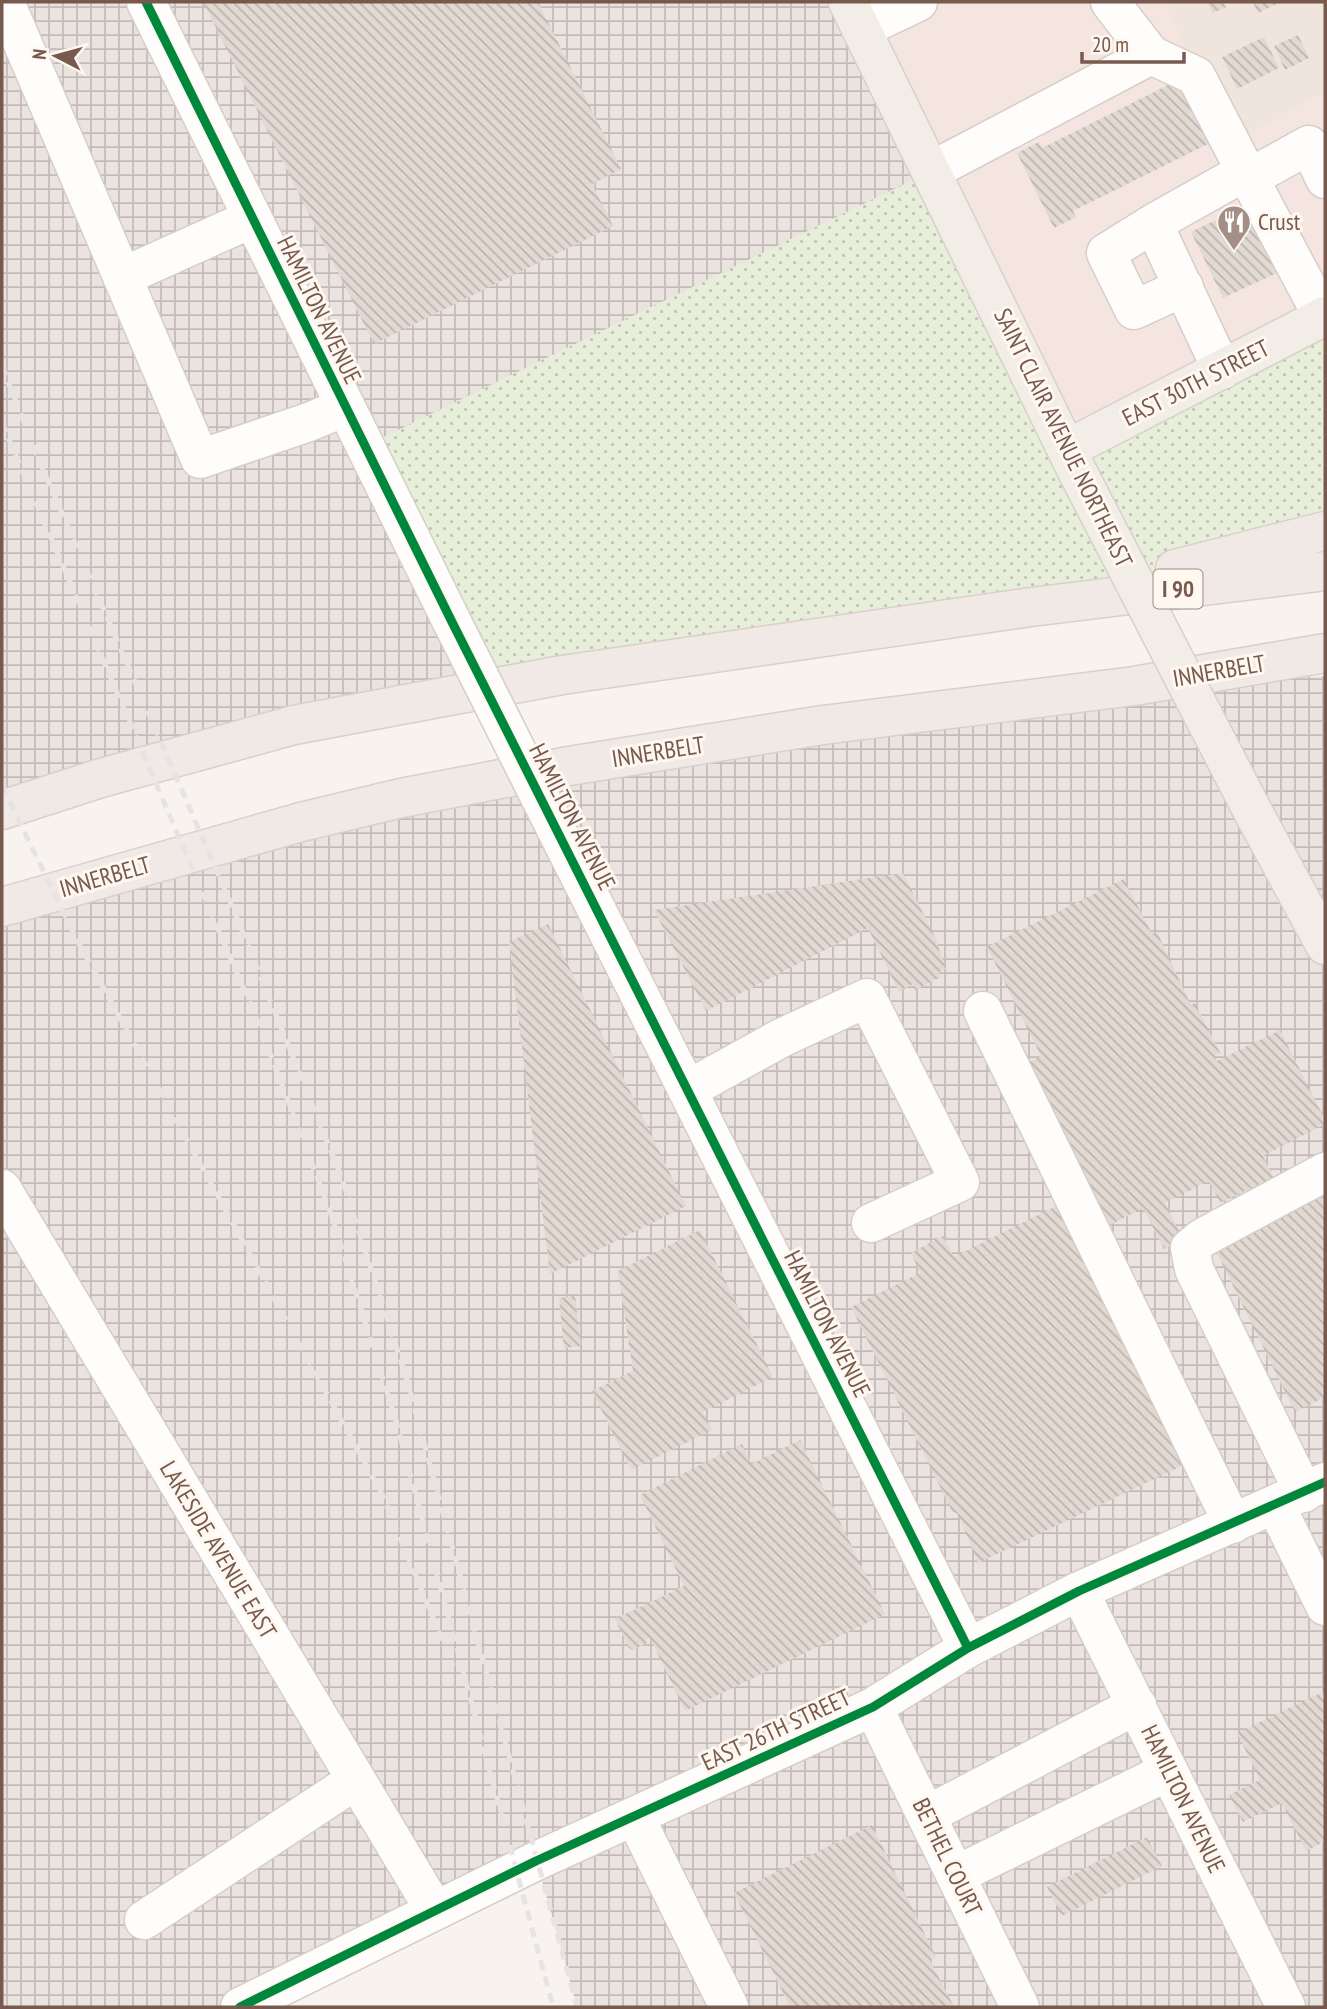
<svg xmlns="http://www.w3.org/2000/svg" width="1327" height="2009" viewBox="0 0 1327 2009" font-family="'PT Sans Narrow',sans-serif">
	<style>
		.residential { fill: #f0e5dc }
		.commercial { fill: #f5e5e0 }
		.industrial { fill: url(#industrial-grid) }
		.grass { fill: url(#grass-dots) }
		.building { fill: url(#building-back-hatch) }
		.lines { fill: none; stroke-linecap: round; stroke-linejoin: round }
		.minor-casing { stroke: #d5cec9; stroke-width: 41 }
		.major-casing { stroke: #d9d0cb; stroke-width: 41 }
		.highway-casing { stroke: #d9d0cb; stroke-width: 41 }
		.minor { stroke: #fefdfc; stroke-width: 38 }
		.major { stroke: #f2ede7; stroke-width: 38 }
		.highway { stroke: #f1e9e6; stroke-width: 38 }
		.rail { stroke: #e5e3e6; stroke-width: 5; stroke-dasharray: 10 7; stroke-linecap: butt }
		.minor-bridge-casing { stroke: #d5cec9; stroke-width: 41; stroke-linecap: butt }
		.major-bridge-casing { stroke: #d9d0cb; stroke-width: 41; stroke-linecap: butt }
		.minor-bridge { stroke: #fefdfc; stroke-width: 38 }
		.major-bridge { stroke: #f2ede7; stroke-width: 38 }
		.cycleway-casing { stroke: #fef8f1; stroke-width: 13 }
		.cycleway { stroke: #00873e; stroke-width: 9 }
		.labels { text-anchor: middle; stroke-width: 6; stroke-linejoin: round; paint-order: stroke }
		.shield { fill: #fef8f1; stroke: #a0897f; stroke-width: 2 }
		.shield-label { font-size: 23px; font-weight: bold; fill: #77594e }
		.poi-label { font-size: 24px; fill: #77594e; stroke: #fef8f1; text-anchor: start }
		.street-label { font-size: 24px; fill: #77594e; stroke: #fef8f1 }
	</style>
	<defs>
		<pattern id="industrial-grid" width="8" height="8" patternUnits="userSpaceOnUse" patternTransform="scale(1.75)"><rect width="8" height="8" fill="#ebe3df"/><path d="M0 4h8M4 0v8" fill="none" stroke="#c3bbb7"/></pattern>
		<pattern id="grass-dots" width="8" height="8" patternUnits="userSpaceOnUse" patternTransform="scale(1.75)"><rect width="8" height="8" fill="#e7eed9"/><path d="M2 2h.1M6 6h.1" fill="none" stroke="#c0c4b2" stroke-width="1.8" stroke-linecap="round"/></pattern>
		<pattern id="building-back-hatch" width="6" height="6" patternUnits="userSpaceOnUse" patternTransform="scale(1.75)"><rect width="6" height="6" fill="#e2d9d3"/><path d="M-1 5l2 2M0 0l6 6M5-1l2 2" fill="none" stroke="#bcb3ad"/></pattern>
	</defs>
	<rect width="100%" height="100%" fill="#f8f3ee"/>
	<path class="residential" d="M 1162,2 L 1325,2 L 1325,93 L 1232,143 Z"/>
	<path class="commercial" d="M 848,2 L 1164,2 L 1232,143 L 1325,93 L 1325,316 L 1067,449 Z"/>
	<path class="industrial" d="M 2,2 L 848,2 L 931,171 L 487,690 L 2,810 Z
		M 1325,676 L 1325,2007 L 577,2007 L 537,1862 L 240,2007 L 2,2007 L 2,907 L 197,851 L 1133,686 Z"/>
	<path class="grass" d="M 931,171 L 1067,449 L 1325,316 L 1325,531 L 1031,607 L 487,690 L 365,446 Z"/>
	<path class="building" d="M 203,2 L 538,2 L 621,169 L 592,184 L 613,226 L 374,344 Z
		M 1207,2 L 1223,2 L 1226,7 L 1213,13 Z
		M 1253,2 L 1281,2 L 1258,13 Z
		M 1298,35 L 1309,58 L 1285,70 L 1274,46 Z
		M 1264,37 L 1279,68 L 1237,89 L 1222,57 Z
		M 1180,79 L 1212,142 L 1073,211 L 1076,217 L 1054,228 L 1017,153 L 1039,142 L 1042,148 Z
		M 1244,206 L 1277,273 L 1223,298 L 1191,232 Z
		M 903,873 L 935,937 L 946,969 L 939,972 L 941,977 L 915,990 L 913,984 L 899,992 L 868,928 L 706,1011 L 654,910 Z
		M 1124,879 L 1152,934 L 1157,932 L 1191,1005 L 1195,1003 L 1220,1053 L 1214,1056 L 1217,1061 L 1280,1030 L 1325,1120 L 1325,1124 L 1263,1156 L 1276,1182 L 1256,1192 L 1253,1187 L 1220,1203 L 1209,1181 L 1165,1203 L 1183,1239 L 1164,1249 L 1143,1208 L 1110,1225 L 1029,1062 L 1041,1056 L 987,947 Z
		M 548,924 L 686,1206 L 550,1274 L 509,942 Z
		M 1325,1190 L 1325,1397 L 1295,1412 L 1213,1245 Z
		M 1066,1201 L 1192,1461 L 978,1563 L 958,1514 L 952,1511 L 851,1307 L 920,1273 L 911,1253 L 943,1236 L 954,1257 Z
		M 700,1230 L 773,1377 L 703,1412 L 712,1430 L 631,1470 L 592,1391 L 633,1371 L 618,1271 Z
		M 575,1296 L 581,1346 L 564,1348 L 559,1298 Z
		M 800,1440 L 885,1614 L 685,1711 L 650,1638 L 645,1640 L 647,1643 L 633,1650 L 629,1648 L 615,1619 L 684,1586 L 640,1495 L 742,1444 L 750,1461 L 747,1462 L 749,1465 Z
		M 1325,1691 L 1325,1841 L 1306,1851 L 1282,1803 L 1243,1822 L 1229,1795 L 1260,1780 L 1237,1733 Z
		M 872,1825 L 936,1957 L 930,1960 L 954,2007 L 790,2007 L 734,1893 Z
		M 1147,1837 L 1162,1866 L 1062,1916 L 1047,1887 Z"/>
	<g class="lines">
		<g class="minor-casing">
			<path id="minor" d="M 5,2 L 200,459 L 309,422 L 345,407
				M 146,2 L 452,622
				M 1110,2 L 1151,55 L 1196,76 L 1249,178 L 1309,145 L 1325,179
				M 861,29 L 918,2
				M 931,171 L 1151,55
				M 1159,220 L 1106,253 L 1134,310 L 1184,287
				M 122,277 L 253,218
				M 1222,370 L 1159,236 L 1159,220 L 1232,179 L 1249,178 L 1323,317
				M 562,841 L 968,1648
				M 983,1011 L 1233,1524
				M 687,1090 L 781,1038 L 867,998 L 960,1182 L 871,1223
				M 2,1189 L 435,1911
				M 1304,1493 L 1194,1269 L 1190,1248 L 1202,1238 L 1325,1172
				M 1276,1506 L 1325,1606
				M 1079,1591 L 1286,2007
				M 873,1707 L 1020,2007
				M 927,1815 L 1137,1705
				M 635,1817 L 729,2007
				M 956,1875 L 1169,1771
				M 144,1920 L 356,1780
				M 240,2007 L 536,1861 L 873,1707 L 968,1648 L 1079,1591 L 1325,1482"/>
		</g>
		<g class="major-casing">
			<path id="major" d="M 848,2 L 1075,467
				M 1067,449 L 1325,316
				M 1251,808 L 1325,945"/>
		</g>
		<g class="highway-casing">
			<path id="highway" d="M 1175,569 L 1325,531
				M 2,810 L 101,778 L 294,725 L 562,675 L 1031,607 L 1325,571
				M 2,907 L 301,822 L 401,798 L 569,766 L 823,725 L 1134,686 L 1325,653"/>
		</g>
		<use href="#minor" class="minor"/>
		<use href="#major" class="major"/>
		<use href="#highway" class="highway"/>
		<path class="rail" d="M 2,366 L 36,453 L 237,918 L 341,1176 L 407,1380 L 577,2007
			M 2,423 L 260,1027 L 331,1214 L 395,1417 L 553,2007
			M 2,786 L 77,940 L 382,1494 L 453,1666"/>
		<g class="minor-bridge-casing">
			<path id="minor-bridge" d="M 452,622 L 562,841"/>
		</g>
		<g class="major-bridge-casing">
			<path id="major-bridge" d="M 1075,467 L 1251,808"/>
		</g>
		<use href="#minor-bridge" class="minor-bridge"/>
		<use href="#major-bridge" class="major-bridge"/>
		<g class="cycleway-casing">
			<path id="cycleway" d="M 146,2 L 452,622 L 968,1648
				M 240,2007 L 536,1861 L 873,1707 L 968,1648 L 1079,1591 L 1325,1482"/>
		</g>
		<use href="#cycleway" class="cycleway"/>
	</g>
	<defs>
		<g id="restaurant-pin" transform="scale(1.75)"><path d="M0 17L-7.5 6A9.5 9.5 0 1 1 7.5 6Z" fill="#a48f86" stroke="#fef8f1"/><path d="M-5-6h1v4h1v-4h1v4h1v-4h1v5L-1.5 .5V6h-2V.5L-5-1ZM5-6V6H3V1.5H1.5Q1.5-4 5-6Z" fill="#fff"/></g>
	</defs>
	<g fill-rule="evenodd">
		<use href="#restaurant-pin" x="1234" y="222"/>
	</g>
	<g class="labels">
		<rect class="shield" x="1153.5" y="569.5" width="49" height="39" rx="5"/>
		<g class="shield-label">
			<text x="1178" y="597">I 90</text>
		</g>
		<g class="poi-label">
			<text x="1258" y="230">Crust</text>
		</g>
		<g class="street-label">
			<text transform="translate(319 310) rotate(64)" y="8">HAMILTON AVENUE</text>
			<text transform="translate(1196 383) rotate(-27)" y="8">EAST 30TH STREET</text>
			<text transform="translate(1063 438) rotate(64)" y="8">SAINT CLAIR AVENUE NORTHEAST</text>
			<text transform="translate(1219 671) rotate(-10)" y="8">INNERBELT</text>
			<text transform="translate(658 752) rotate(-9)" y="8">INNERBELT</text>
			<text transform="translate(572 817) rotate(63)" y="8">HAMILTON AVENUE</text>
			<text transform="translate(105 877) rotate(-16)" y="8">INNERBELT</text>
			<text transform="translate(827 1324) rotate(63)" y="8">HAMILTON AVENUE</text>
			<text transform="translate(218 1550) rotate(59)" y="8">LAKESIDE AVENUE EAST</text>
			<text transform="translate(776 1730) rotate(-25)" y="8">EAST 26TH STREET</text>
			<text transform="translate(1183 1799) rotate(64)" y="8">HAMILTON AVENUE</text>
			<text transform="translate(947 1857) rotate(64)" y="8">BETHEL COURT</text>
		</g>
	</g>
	<rect width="1327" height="2009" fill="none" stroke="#77594e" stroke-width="7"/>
	<g transform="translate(56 56) rotate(276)" stroke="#fef8f1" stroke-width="5" paint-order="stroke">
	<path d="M0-5L12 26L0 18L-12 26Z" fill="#77594e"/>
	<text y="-10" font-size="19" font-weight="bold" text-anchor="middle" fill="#77594e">N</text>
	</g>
	<path d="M1082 52v10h102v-10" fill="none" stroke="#77594e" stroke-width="3.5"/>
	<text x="1092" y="52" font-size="21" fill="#77594e" stroke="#fef8f1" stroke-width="5" paint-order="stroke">20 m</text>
</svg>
